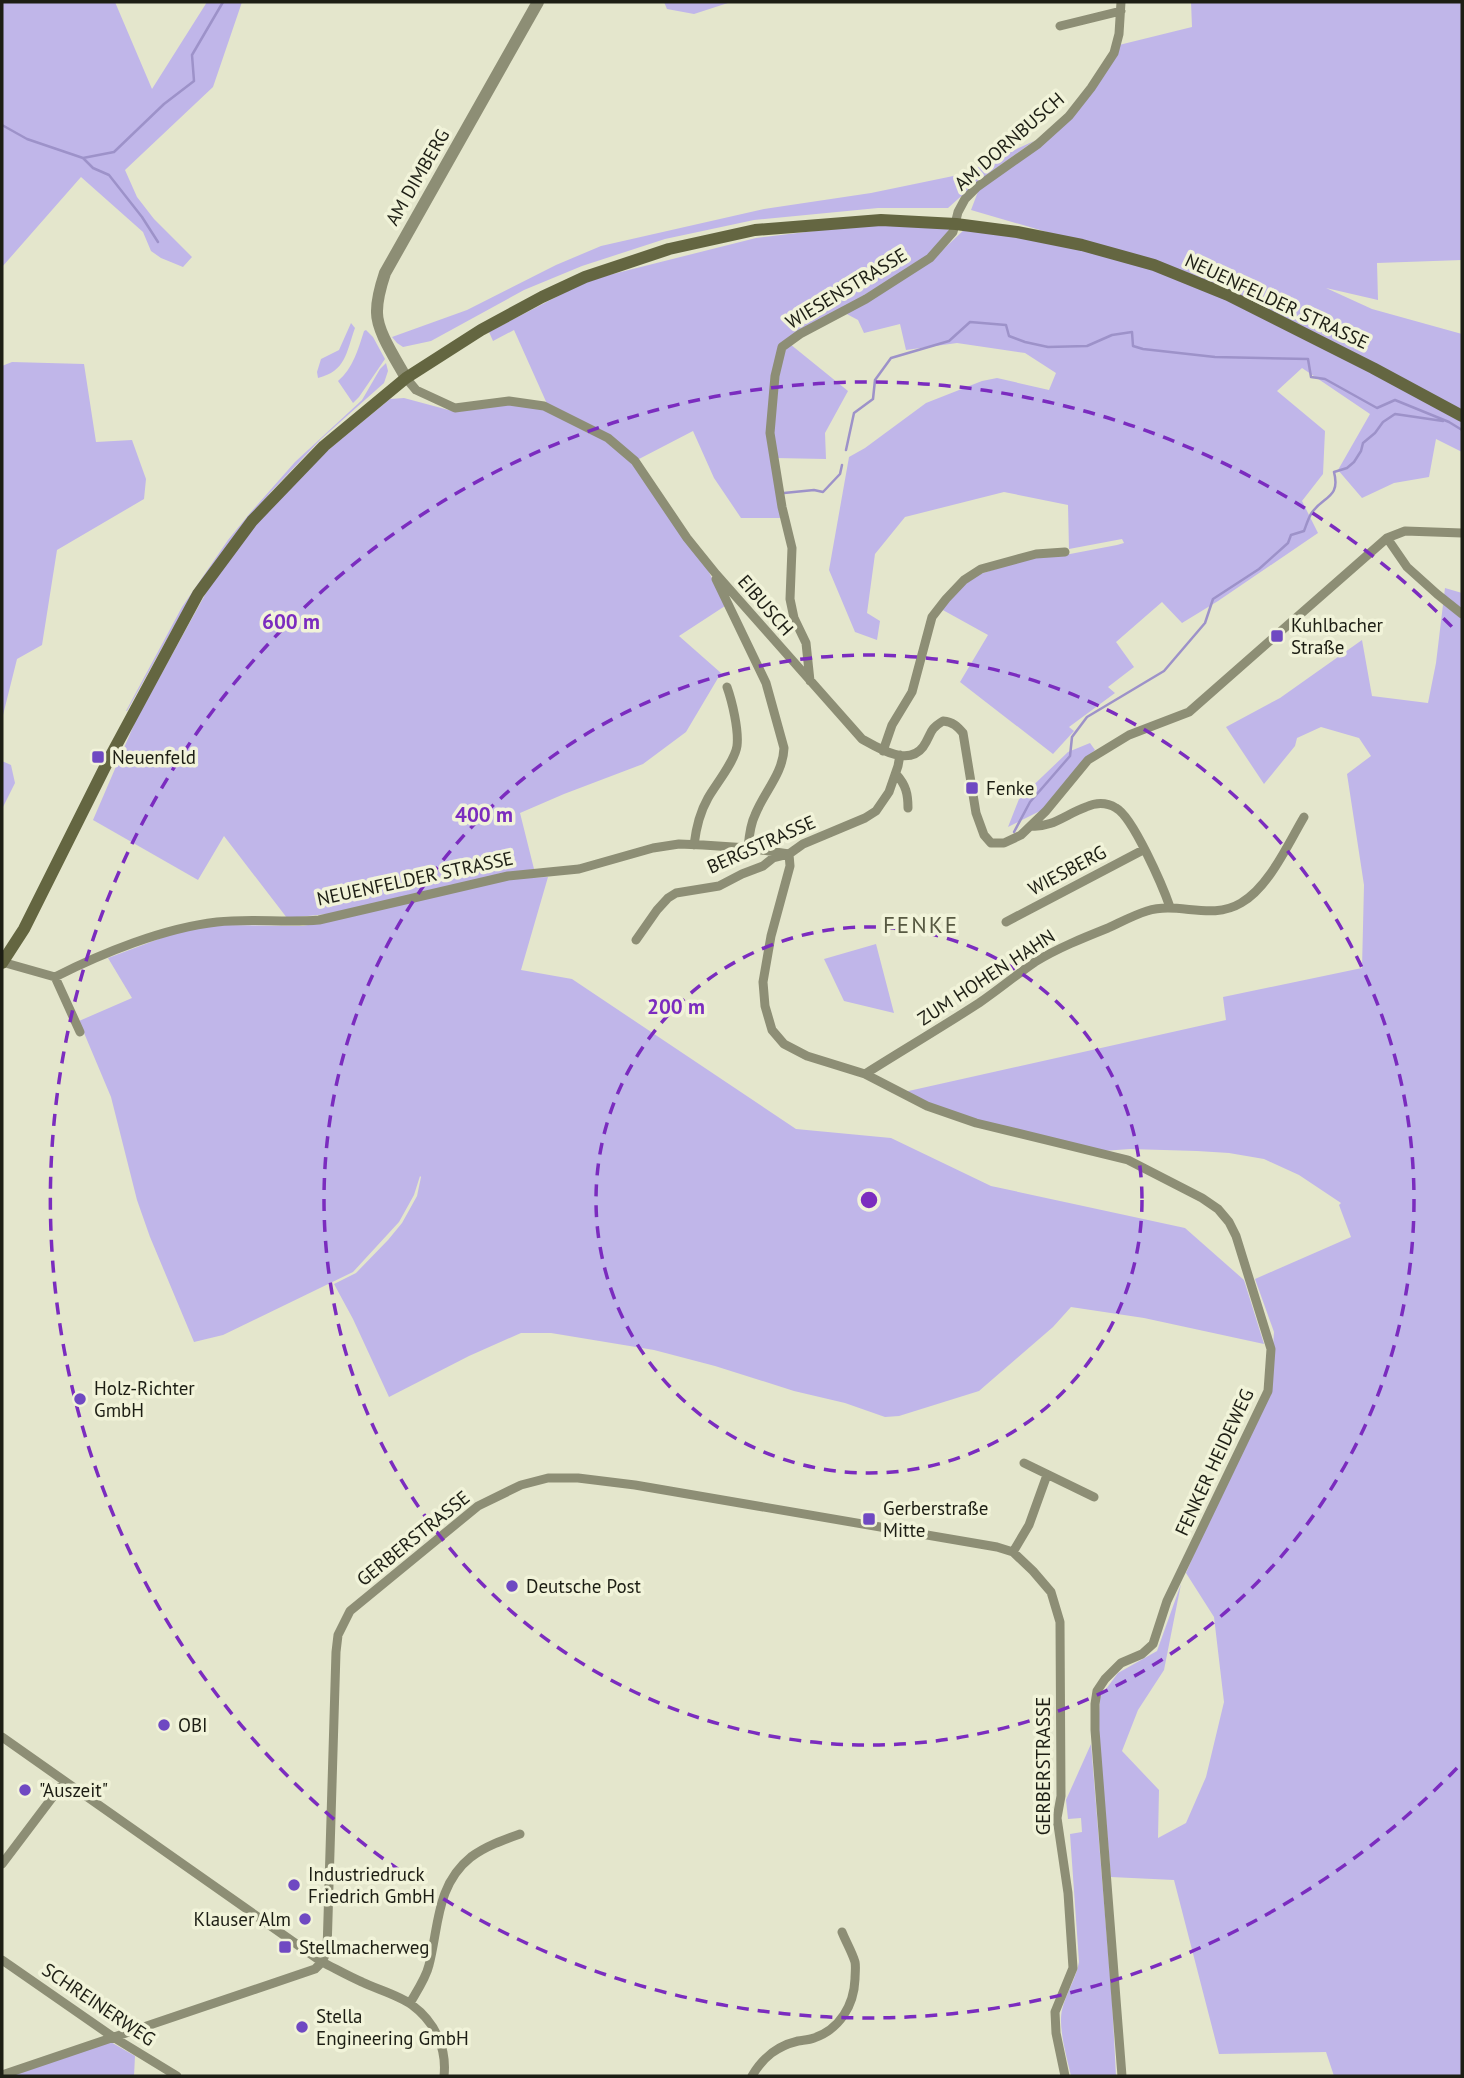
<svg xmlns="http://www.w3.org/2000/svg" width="1464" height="2078" viewBox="0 0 1464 2078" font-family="'PT Sans',sans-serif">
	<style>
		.green { fill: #c0b6e9 }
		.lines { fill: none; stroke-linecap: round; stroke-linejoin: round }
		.stream { stroke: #9d92c9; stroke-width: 2.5 }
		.minor { stroke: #8d8e75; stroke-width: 9 }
		.tertiary { stroke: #8d8e75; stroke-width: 12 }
		.secondary { stroke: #646641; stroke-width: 12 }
		.ring { fill: none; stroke: #7b2cbf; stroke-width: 3.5; stroke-dasharray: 12 9 }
		.poi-dot { fill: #6f49c2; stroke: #f1f3d9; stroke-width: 2.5 }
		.labels { text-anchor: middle; stroke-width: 7; stroke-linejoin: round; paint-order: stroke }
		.street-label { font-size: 19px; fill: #1d1e14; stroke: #f1f3d9 }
		.poi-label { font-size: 19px; fill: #1d1e14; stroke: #f1f3d9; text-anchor: start }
		.quarter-label { font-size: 23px; letter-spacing: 2px; fill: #575942; stroke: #f1f3d9 }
		.centre { fill: #7b2cbf; stroke: #f1f3d9; stroke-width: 3.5 }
		.ring-label { font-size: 21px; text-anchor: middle; font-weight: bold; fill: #7b2cbf; stroke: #f1f3d9; stroke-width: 7; stroke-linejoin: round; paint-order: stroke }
	</style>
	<rect width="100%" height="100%" fill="#e4e6cc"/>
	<path class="green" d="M 2,2 L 115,2 L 152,89 L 207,2 L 242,2 L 213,87 L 125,170 L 137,197 L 154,219 L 192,257 L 183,267 L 161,258 L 151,251 L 143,232 L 81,177 L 2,267 Z
		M 664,2 L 731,2 L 694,14 L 667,9 Z
		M 1191,2 L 1462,2 L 1462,260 L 1377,263 L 1378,300 L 1326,288 L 1372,309 L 1462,334 L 1462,452 L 1436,439 L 1429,477 L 1394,483 L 1362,498 L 1338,470 L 1370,414 L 1302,368 L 1277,391 L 1325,431 L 1323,474 L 1302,501 L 1318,533 L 1218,601 L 1182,623 L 1162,602 L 1116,642 L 1134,667 L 1108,687 L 1115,693 L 1069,727 L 1074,731 L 1053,754 L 960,682 L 988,635 L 941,609 L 965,584 L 980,574 L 1034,557 L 1070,554 L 1117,545 L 1124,543 L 1122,539 L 1069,549 L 1068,505 L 1004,492 L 905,517 L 875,554 L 867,613 L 880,621 L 877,640 L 855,632 L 829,570 L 849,457 L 865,448 L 926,403 L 982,381 L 997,378 L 1049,390 L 1056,373 L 1025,353 L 957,343 L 906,350 L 900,324 L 864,333 L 858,320 L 843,312 L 934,258 L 966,228 L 1064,237 L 971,210 L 979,189 L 1068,119 L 1119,45 L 1192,27 Z
		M 1034,141 L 977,182 L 948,208 L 878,208 L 754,220 L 665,239 L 582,266 L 524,290 L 431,341 L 403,347 L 397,343 L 392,337 L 467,310 L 556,265 L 601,246 L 764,209 L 871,193 L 963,174 Z
		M 881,223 L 951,228 L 928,256 L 781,346 L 769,433 L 782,518 L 741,518 L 714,478 L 693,431 L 639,459 L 548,406 L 514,330 L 493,341 L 489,332 L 589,280 L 756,238 Z
		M 351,323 L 355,328 C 346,353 346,371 318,378 L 317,372 L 321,359 L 339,350 Z
		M 366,330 L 373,337 L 385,359 L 359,397 L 353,403 L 338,381 C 353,368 358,350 364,331 Z
		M 790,344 L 848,391 L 825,433 L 826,459 L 775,458 C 773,432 771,363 790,344 Z
		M 12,362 L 84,364 L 96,442 L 132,440 L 146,479 L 144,499 L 57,550 L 42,645 L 17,659 L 2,719 L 2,366 Z
		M 386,363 L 388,371 L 384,383 L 321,439 L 269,494 L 173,628 L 127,711 L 126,711 L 182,607 L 228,540 L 250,513 L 295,462 L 362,400 L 380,369 Z
		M 404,398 L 456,412 L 509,404 L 542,409 L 607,441 L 632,463 L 708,570 L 725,606 L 679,636 L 721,673 L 686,732 L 643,764 L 564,794 L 520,813 L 534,869 L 338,913 L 287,918 L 224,836 L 198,880 L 93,820 L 136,720 L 212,582 L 255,524 L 327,451 L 390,399 Z
		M 1445,588 L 1462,593 L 1462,2076 L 1334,2076 L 1326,2052 L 1219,2054 L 1174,1880 L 1111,1877 L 1098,1730 L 1100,1697 L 1118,1673 L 1157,1651 L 1181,1584 L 1164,1670 L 1138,1710 L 1122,1751 L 1159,1790 L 1158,1838 L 1186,1823 L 1206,1777 L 1224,1702 L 1214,1617 L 1186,1573 L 1227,1477 L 1270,1393 L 1274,1332 L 1255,1279 L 1351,1237 L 1339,1205 L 1341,1203 L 1299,1175 L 1264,1159 L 1229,1153 L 1197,1151 L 1130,1149 L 1103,1151 L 994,1126 L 927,1104 L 904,1092 L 1226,1020 L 1223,997 L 1362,968 L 1364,885 L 1347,774 L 1371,756 L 1359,738 L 1321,727 L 1297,738 L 1295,746 L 1264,784 L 1226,727 L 1280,698 L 1362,640 L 1372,696 L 1428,703 L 1436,663 Z
		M 1090,743 L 1095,750 L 1086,758 L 1044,809 L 1008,827 L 1019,799 L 1068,752 Z
		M 2,761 L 11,765 L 15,783 L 2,809 Z
		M 548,877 L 521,970 L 572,979 L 796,1129 L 891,1138 L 991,1186 L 1185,1228 L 1244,1280 L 1264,1344 L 1144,1318 L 1071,1307 L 1053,1327 L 979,1391 L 899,1416 L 885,1417 L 845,1403 L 794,1391 L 715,1366 L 654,1350 L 551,1333 L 521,1333 L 469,1356 L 389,1397 L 353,1319 L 334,1284 L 356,1273 L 388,1240 L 402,1223 L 417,1196 L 421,1177 L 420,1176 L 414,1195 L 399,1222 L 353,1272 L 223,1335 L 194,1342 L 150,1237 L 137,1200 L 111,1097 L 79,1021 L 132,998 L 108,958 L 180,931 L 221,925 L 303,926 L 340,919 L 505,879 Z
		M 876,944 L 894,1013 L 844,1001 L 824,959 Z
		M 1091,1744 L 1112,2000 L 1116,2076 L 1071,2076 C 1067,2058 1058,2028 1062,2010 C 1066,1993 1076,1979 1079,1962 L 1070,1834 L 1082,1832 L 1081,1818 L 1068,1819 L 1066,1800 Z
		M 109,2041 L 135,2056 L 134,2076 L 6,2076 Z"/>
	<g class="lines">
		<path class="stream" d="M 2,125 L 27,139 L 83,158 L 114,152 L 164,104 L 194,81 L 192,55 L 223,2
			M 83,158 L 93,168 L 109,175 L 142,217 L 158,242
			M 1449,422 L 1462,430
			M 846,450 L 854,413 L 873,399 L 875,380 L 891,358 L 949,341 L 970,322 L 1006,325 L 1009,336 L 1025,342 L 1048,347 L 1087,346 L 1112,335 L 1132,332 L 1133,346 L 1143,349 L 1215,357 L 1308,359 L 1311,377 L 1325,379 L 1377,408 L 1395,400 L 1449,422
			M 784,493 L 814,490 L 823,492 L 840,474 L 842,465
			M 1014,832 L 1030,802 L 1070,756 L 1072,737 L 1087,717 L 1164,671 L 1205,623 L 1213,599 L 1259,569 L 1288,543 L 1291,535 L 1304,531 C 1306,526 1308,519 1311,514 C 1322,496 1341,499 1334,472 L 1347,468 L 1354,462 L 1361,451 L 1363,443 L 1375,433 L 1383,422 L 1395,414 L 1443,421"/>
		<path class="minor" d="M 1060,26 L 1121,11
			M 406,378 L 416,390 L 455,408 L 509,401 L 544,406 L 608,438 L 635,461 L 687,538 L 716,574 L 862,739 C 878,748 908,767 923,747 C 932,734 928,730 943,721 C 953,722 957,726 963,733 L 976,813 L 984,835 L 991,843 L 1004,843 L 1021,835 L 1046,811 L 1088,760 L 1129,735 L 1189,712 L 1387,538 L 1405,531 L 1462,533
			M 1387,538 L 1407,567 L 1437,594 L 1462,614
			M 716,579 L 766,683 L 784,748 C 783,774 764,792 755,815 C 750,825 749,837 748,848
			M 810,681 L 806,643 L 794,618 L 790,599 L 792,548 L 782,507 L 770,433 L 775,376 L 782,347 L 800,334 L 866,299 L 930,258 L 953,232 L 958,212 L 965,199 L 977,187 L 1038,144 L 1069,116 L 1091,88 L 1114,53 L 1119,34 L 1121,2
			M 883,751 L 892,725 L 912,692 L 932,617 L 946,599 L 964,580 L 981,569 L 1036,554 L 1065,552
			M 896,774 C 906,785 908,794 908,808
			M 1031,826 C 1052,828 1066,814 1086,807 C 1097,802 1106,802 1116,808 C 1133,817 1163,887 1170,907
			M 694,845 C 696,828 700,812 708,798 C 716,784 735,761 737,746 C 739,730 732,701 727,687
			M 789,854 L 790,866 L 771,936 L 763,982 L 765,1006 L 772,1030 L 784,1044 L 807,1056 L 865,1074 L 927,1106 L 976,1123 L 1128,1160 L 1202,1198 L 1218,1209 L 1229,1222 L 1236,1236 L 1271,1349 L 1268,1391 L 1167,1601 L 1153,1644 L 1142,1654 L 1121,1663 L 1105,1679 L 1097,1691 L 1095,1704 L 1095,1730 L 1122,2076
			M 1006,922 L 1143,850
			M 636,940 L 657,910 L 668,898 L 676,893 L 719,886 L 742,874 L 763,866 L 773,858 L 789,854 L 803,844 L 865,818 L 876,811 L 889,792 L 898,766 L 900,755
			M 2,962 L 55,977 C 102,953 164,928 217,922 C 251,918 285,923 319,920 L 508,876 L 579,869 L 653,848 L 679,844 L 703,845 L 748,848 L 789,854
			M 55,977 L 80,1032
			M 865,1074 C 903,1050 942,1027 979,1003 C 998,990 1016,975 1035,962 C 1058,948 1083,938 1108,928 C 1121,922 1134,915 1147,911 C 1178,901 1211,921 1241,903 C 1269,887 1288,844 1304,817
			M 1024,1463 L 1094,1497
			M 1013,1552 L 1029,1525 L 1047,1475
			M 2,1737 L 322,1962 C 336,1969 348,1976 362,1982 C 376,1989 399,1995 412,2005 C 435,2022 447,2048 444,2076
			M 2,1864 L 64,1782
			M 2,1960 L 113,2037 L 177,2076
			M 410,2003 C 417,1991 426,1978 429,1965 C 439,1926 436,1885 471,1857 C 486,1846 503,1840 520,1834
			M 2,2075 L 315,1969 L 322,1962 L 327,1951 L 336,1652 L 338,1635 L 350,1611 L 478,1506 L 521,1485 L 548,1478 L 578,1478 L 635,1485 L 997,1547 L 1013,1552 L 1033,1571 L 1051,1592 L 1060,1622 L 1061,1796 L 1057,1818 L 1068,1893 L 1073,1968 L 1055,2012 L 1056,2033 L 1065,2076
			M 752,2076 C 763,2057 777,2046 798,2041 C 804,2040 809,2040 814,2038 C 840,2029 854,2005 855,1979 C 855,1974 856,1967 855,1962 C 852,1952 846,1942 842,1932"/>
		<path class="tertiary" d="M 406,378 C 397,361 376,331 377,311 C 377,298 381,285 385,273 L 538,2"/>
		<path class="secondary" d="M 2,963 L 24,929 L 110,757 L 198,594 L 252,521 L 324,446 L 406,378 L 481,330 L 542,297 L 585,277 L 669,249 L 755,230 L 881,220 L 956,224 L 1017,232 L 1082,245 L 1154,265 L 1228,295 L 1373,368 L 1462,416"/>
	</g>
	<g class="ring">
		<circle cx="869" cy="1200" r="273"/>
		<circle cx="869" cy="1200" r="545"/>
		<path d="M1457 1768A818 818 0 1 1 1457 632"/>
	</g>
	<g class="poi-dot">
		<rect x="1270" y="629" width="14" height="14" rx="3.5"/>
		<rect x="91" y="750" width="14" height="14" rx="3.5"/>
		<rect x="965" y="781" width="14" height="14" rx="3.5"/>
		<circle cx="80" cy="1399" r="7"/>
		<rect x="862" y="1512" width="14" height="14" rx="3.5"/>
		<circle cx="512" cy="1586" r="7"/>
		<circle cx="164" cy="1725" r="7"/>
		<circle cx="25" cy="1790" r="7"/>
		<circle cx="294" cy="1885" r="7"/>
		<circle cx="305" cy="1919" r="7"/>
		<rect x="278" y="1940" width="14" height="14" rx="3.5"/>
		<circle cx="302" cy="2027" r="7"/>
	</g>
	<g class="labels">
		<g class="street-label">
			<text transform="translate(1009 141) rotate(-41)" y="7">AM DORNBUSCH</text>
			<text transform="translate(417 177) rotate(-60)" y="7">AM DIMBERG</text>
			<text transform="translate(846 288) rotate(-31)" y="7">WIESENSTRASSE</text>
			<text transform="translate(1277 301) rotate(25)" y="7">NEUENFELDER STRASSE</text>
			<text transform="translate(766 605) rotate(49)" y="7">EIBUSCH</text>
			<text transform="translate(761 844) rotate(-24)" y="7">BERGSTRASSE</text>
			<text transform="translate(1067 870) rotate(-28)" y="7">WIESBERG</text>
			<text transform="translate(415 878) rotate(-12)" y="7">NEUENFELDER STRASSE</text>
			<text transform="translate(986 977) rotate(-33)" y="7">ZUM HOHEN HAHN</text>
			<text transform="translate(1214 1462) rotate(-65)" y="7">FENKER HEIDEWEG</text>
			<text transform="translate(413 1538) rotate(-39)" y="7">GERBERSTRASSE</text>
			<text transform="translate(1043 1766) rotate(-90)" y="7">GERBERSTRASSE</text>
			<text transform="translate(99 2004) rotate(34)" y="7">SCHREINERWEG</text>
		</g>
		<g class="poi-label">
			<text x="1291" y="632">Kuhlbacher<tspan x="1291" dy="22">Straße</tspan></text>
			<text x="112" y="764">Neuenfeld</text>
			<text x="986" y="795">Fenke</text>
			<text x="94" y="1395">Holz-Richter<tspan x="94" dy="22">GmbH</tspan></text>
			<text x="883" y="1515">Gerberstraße<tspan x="883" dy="22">Mitte</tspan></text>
			<text x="526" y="1593">Deutsche Post</text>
			<text x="178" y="1732">OBI</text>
			<text x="39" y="1797">"Auszeit"</text>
			<text x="308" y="1881">Industriedruck<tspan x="308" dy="22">Friedrich GmbH</tspan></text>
			<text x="291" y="1926" text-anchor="end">Klauser Alm</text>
			<text x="299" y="1954">Stellmacherweg</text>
			<text x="316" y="2023">Stella<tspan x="316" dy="22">Engineering GmbH</tspan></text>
		</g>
		<g class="quarter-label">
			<text x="921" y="933">FENKE</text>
		</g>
	</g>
	<circle cx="869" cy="1200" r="10" class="centre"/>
	<g class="ring-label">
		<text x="291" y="629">600 m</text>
		<text x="484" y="822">400 m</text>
		<text x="676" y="1014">200 m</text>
	</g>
	<rect width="1464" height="2078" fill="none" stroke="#1d1e14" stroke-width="7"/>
</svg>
